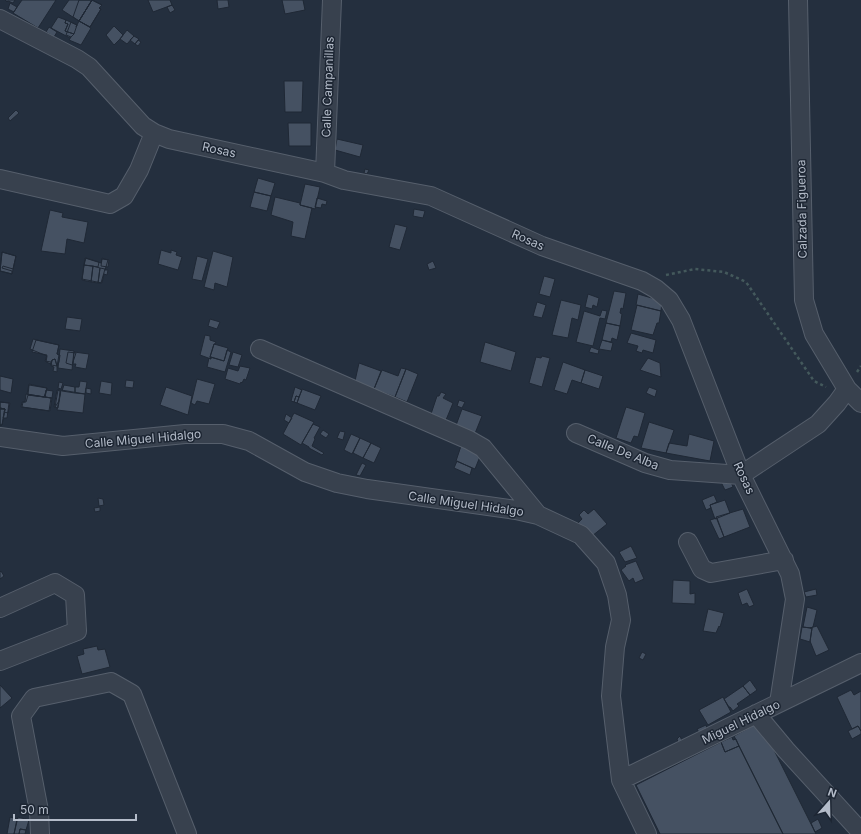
<svg xmlns="http://www.w3.org/2000/svg" width="861" height="834" viewBox="0 0 861 834" font-family="Inter,sans-serif">
	<style>
		.building { fill: #455162; stroke: #1f2835 }
		.lines { fill: none; stroke-linecap: round; stroke-linejoin: round }
		.minor-casing { stroke: #565f6c; stroke-width: 20 }
		.path { stroke: #44595c; stroke-width: 2.5; stroke-dasharray: 3 3; stroke-linecap: butt }
		.minor { stroke: #38414e; stroke-width: 18 }
		.labels { text-anchor: middle; stroke-width: 3; stroke-linejoin: round; paint-order: stroke }
		.street-label { font-size: 12px; fill: #b4bcc9; stroke: #1d2633 }
	</style>
	<rect width="100%" height="100%" fill="#242f3e"/>
	<path class="building" d="M 5,0 L 15,0 L 13,3 L 8,1 L 7,2 Z
		M 22,0 L 56,0 L 38,28 L 13,13 Z
		M 69,0 L 92,0 L 79,21 L 62,10 Z
		M 79,0 L 92,0 L 79,21 L 73,17 Z
		M 92,0 L 102,5 L 99,8 L 101,9 L 90,27 L 79,21 Z
		M 92,0 L 102,5 L 99,8 L 101,9 L 90,27 L 79,21 Z
		M 148,0 L 170,0 L 172,5 L 153,12 Z
		M 217,0 L 228,0 L 229,7 L 218,9 Z
		M 282,0 L 303,0 L 305,10 L 285,14 Z
		M 10,3 L 17,7 L 14,12 L 8,9 Z
		M 172,5 L 175,10 L 170,13 L 167,7 Z
		M 58,17 L 66,20 L 65,23 L 68,24 L 65,31 L 74,34 L 70,38 L 51,28 Z
		M 66,20 L 77,25 L 74,34 L 65,31 L 68,24 L 65,23 Z
		M 79,21 L 91,28 L 81,45 L 69,40 L 71,37 L 66,35 L 71,22 L 77,25 L 76,27 Z
		M 114,26 L 123,35 L 120,39 L 114,45 L 106,35 Z
		M 49,27 L 57,32 L 54,37 L 46,32 Z
		M 127,30 L 134,36 L 127,44 L 120,39 Z
		M 134,36 L 139,39 L 135,44 L 130,40 Z
		M 138,40 L 141,42 L 138,46 L 135,44 Z
		M 284,81 L 303,81 L 302,112 L 285,112 Z
		M 16,110 L 19,113 L 10,121 L 8,118 Z
		M 288,123 L 311,123 L 311,146 L 289,146 Z
		M 337,139 L 363,145 L 360,157 L 335,150 Z
		M 365,169 L 369,170 L 367,174 L 364,173 Z
		M 258,178 L 275,183 L 271,196 L 254,192 Z
		M 305,184 L 320,187 L 315,209 L 300,205 Z
		M 254,192 L 271,196 L 267,211 L 250,207 Z
		M 275,197 L 300,203 L 300,205 L 312,208 L 305,239 L 291,236 L 293,222 L 271,215 Z
		M 317,198 L 327,201 L 326,205 L 322,204 L 321,208 L 315,207 Z
		M 414,209 L 425,211 L 423,218 L 413,216 Z
		M 50,210 L 63,213 L 62,217 L 88,222 L 84,243 L 67,239 L 65,254 L 41,251 Z
		M 395,224 L 407,227 L 400,250 L 389,247 Z
		M 161,250 L 171,253 L 171,250 L 177,252 L 176,255 L 182,257 L 178,270 L 158,264 Z
		M 213,251 L 233,257 L 227,287 L 215,283 L 214,290 L 204,287 Z
		M 2,252 L 16,256 L 13,269 L 3,266 L 2,268 L 12,271 L 12,274 L 0,271 Z
		M 2,252 L 16,256 L 12,274 L 0,271 Z
		M 197,256 L 208,259 L 202,281 L 192,279 Z
		M 85,258 L 101,263 L 102,258 L 108,260 L 105,270 L 108,270 L 107,275 L 104,274 L 102,283 L 82,279 Z
		M 86,258 L 99,262 L 98,267 L 84,265 Z
		M 102,259 L 109,260 L 108,267 L 101,266 Z
		M 433,261 L 436,268 L 429,270 L 427,264 Z
		M 84,265 L 93,266 L 91,282 L 82,280 Z
		M 93,266 L 100,268 L 98,283 L 91,282 Z
		M 100,268 L 105,269 L 101,283 L 98,283 Z
		M 544,276 L 555,279 L 550,297 L 539,294 Z
		M 614,291 L 626,293 L 623,309 L 621,308 L 620,313 L 622,314 L 620,326 L 606,323 Z
		M 588,294 L 599,298 L 597,307 L 593,305 L 592,309 L 585,307 Z
		M 638,294 L 662,301 L 661,311 L 636,305 Z
		M 561,300 L 581,305 L 578,320 L 572,318 L 568,338 L 552,335 Z
		M 537,302 L 546,305 L 542,318 L 533,316 Z
		M 637,305 L 661,311 L 659,323 L 657,323 L 653,335 L 631,330 Z
		M 602,310 L 607,311 L 605,319 L 600,318 L 593,346 L 576,342 L 584,311 L 600,316 Z
		M 67,317 L 82,319 L 80,331 L 65,329 Z
		M 210,319 L 220,322 L 217,329 L 208,326 Z
		M 606,323 L 620,326 L 617,340 L 612,338 L 611,342 L 602,340 Z
		M 631,333 L 656,340 L 653,353 L 643,350 L 642,353 L 636,351 L 638,346 L 627,343 Z
		M 205,335 L 210,336 L 210,340 L 216,342 L 215,344 L 214,344 L 210,357 L 211,359 L 200,355 Z
		M 33,339 L 59,345 L 57,354 L 60,355 L 59,362 L 57,366 L 55,359 L 52,360 L 51,364 L 46,362 L 47,356 L 30,349 Z
		M 36,340 L 59,345 L 57,354 L 59,355 L 57,366 L 51,365 L 51,362 L 45,361 L 47,355 L 32,352 Z
		M 602,340 L 613,343 L 611,351 L 599,349 Z
		M 485,342 L 516,352 L 511,371 L 480,362 Z
		M 214,344 L 228,348 L 224,361 L 210,357 Z
		M 591,347 L 599,350 L 598,354 L 589,352 Z
		M 60,349 L 74,351 L 72,370 L 58,368 Z
		M 227,350 L 231,352 L 225,372 L 207,367 L 209,358 L 211,359 L 211,357 L 224,361 Z
		M 68,352 L 76,353 L 72,365 L 66,363 Z
		M 74,352 L 89,354 L 86,369 L 75,367 L 76,364 L 73,364 Z
		M 233,352 L 242,355 L 238,367 L 229,365 Z
		M 542,356 L 550,358 L 542,387 L 529,383 L 536,357 L 541,358 Z
		M 648,358 L 660,363 L 661,377 L 640,370 Z
		M 55,359 L 57,366 L 57,372 L 53,371 L 54,367 L 51,366 L 52,360 Z
		M 563,362 L 585,370 L 581,383 L 572,380 L 567,394 L 554,390 Z
		M 359,363 L 381,371 L 374,389 L 355,381 Z
		M 240,366 L 250,368 L 246,380 L 244,379 L 242,383 L 241,382 L 240,384 L 225,379 L 228,368 L 238,371 Z
		M 401,368 L 406,369 L 395,397 L 374,389 L 382,370 L 398,376 Z
		M 406,369 L 418,374 L 407,402 L 395,397 Z
		M 585,370 L 603,376 L 599,389 L 581,383 Z
		M 0,376 L 13,379 L 11,393 L 0,390 Z
		M 197,379 L 215,384 L 209,404 L 197,401 L 195,405 L 191,403 Z
		M 126,380 L 134,381 L 133,388 L 125,387 Z
		M 80,381 L 87,382 L 85,394 L 75,393 L 75,387 L 79,387 Z
		M 101,381 L 112,383 L 111,395 L 99,393 Z
		M 59,382 L 63,383 L 61,389 L 58,388 Z
		M 29,384 L 47,388 L 44,397 L 27,394 Z
		M 29,385 L 47,388 L 45,397 L 28,395 Z
		M 64,385 L 75,387 L 75,393 L 62,391 Z
		M 166,387 L 192,396 L 188,415 L 160,405 Z
		M 295,387 L 302,390 L 299,397 L 296,396 L 294,402 L 291,401 Z
		M 649,387 L 657,390 L 655,397 L 646,393 Z
		M 86,388 L 91,389 L 91,394 L 86,393 Z
		M 302,389 L 321,396 L 315,410 L 297,403 Z
		M 46,390 L 53,391 L 52,398 L 45,397 Z
		M 57,390 L 61,390 L 58,408 L 54,407 Z
		M 58,390 L 60,391 L 59,401 L 55,407 Z
		M 61,390 L 85,394 L 83,413 L 57,410 Z
		M 441,392 L 446,394 L 443,398 L 453,403 L 446,420 L 431,414 L 437,396 L 439,396 Z
		M 26,394 L 51,398 L 49,411 L 21,407 L 22,402 L 25,402 Z
		M 28,395 L 52,398 L 50,411 L 22,407 L 23,402 L 26,402 Z
		M 296,396 L 299,397 L 297,403 L 294,402 Z
		M 459,400 L 465,402 L 462,408 L 457,406 Z
		M 0,402 L 10,403 L 8,413 L 4,412 L 5,409 L 0,408 Z
		M 0,402 L 9,403 L 7,418 L 3,418 L 5,409 L 0,409 Z
		M 626,407 L 645,413 L 638,437 L 634,436 L 631,443 L 616,438 Z
		M 0,408 L 5,409 L 2,425 L 0,425 Z
		M 0,409 L 5,409 L 2,425 L 0,425 Z
		M 462,409 L 482,416 L 474,436 L 455,428 Z
		M 294,413 L 314,422 L 301,445 L 283,434 Z
		M 286,414 L 292,418 L 289,423 L 284,420 Z
		M 649,422 L 674,430 L 666,453 L 641,448 Z
		M 313,424 L 320,427 L 314,438 L 315,439 L 312,446 L 324,453 L 322,455 L 309,448 L 309,447 L 302,443 Z
		M 323,430 L 329,434 L 326,438 L 320,434 Z
		M 340,431 L 345,432 L 343,440 L 337,438 Z
		M 351,434 L 360,438 L 352,454 L 344,450 Z
		M 689,434 L 714,441 L 710,461 L 666,453 L 669,443 L 687,446 Z
		M 360,438 L 371,443 L 363,458 L 353,453 Z
		M 371,443 L 381,448 L 374,463 L 363,458 Z
		M 461,446 L 481,454 L 475,469 L 456,461 Z
		M 457,461 L 472,468 L 470,475 L 454,468 Z
		M 362,463 L 366,465 L 360,476 L 356,475 Z
		M 729,477 L 733,487 L 725,490 L 720,480 Z
		M 714,495 L 717,502 L 710,505 L 711,508 L 706,510 L 702,500 Z
		M 98,498 L 103,499 L 104,505 L 99,506 Z
		M 725,500 L 730,513 L 715,519 L 710,505 Z
		M 100,507 L 100,511 L 95,512 L 94,508 Z
		M 594,509 L 607,524 L 592,536 L 578,523 L 582,519 L 579,515 L 584,510 L 588,514 Z
		M 743,509 L 750,527 L 724,537 L 716,517 Z
		M 717,518 L 724,537 L 719,539 L 710,520 Z
		M 631,546 L 637,558 L 625,562 L 619,552 Z
		M 636,561 L 644,579 L 635,583 L 633,578 L 629,581 L 621,570 L 626,566 L 625,565 Z
		M 1,571 L 4,576 L 0,579 L 0,572 Z
		M 673,580 L 690,581 L 690,594 L 695,593 L 695,604 L 672,603 Z
		M 747,589 L 754,605 L 749,607 L 747,603 L 742,605 L 738,593 Z
		M 816,589 L 817,595 L 806,597 L 804,592 Z
		M 807,607 L 817,610 L 813,627 L 810,628 L 803,627 Z
		M 708,609 L 724,613 L 720,627 L 719,626 L 716,633 L 703,631 Z
		M 817,626 L 829,650 L 816,656 L 810,641 L 812,628 L 810,628 Z
		M 802,627 L 812,628 L 810,642 L 800,639 Z
		M 97,646 L 98,650 L 105,649 L 110,667 L 82,674 L 77,656 L 84,654 L 83,649 Z
		M 642,652 L 646,654 L 643,660 L 639,658 Z
		M 750,680 L 757,690 L 750,695 L 743,686 Z
		M 0,685 L 12,698 L 0,708 Z
		M 743,686 L 750,695 L 737,704 L 739,706 L 733,711 L 730,707 L 729,707 L 724,699 Z
		M 851,690 L 854,695 L 861,691 L 861,731 L 858,726 L 852,729 L 837,697 Z
		M 723,697 L 731,712 L 708,725 L 699,710 Z
		M 760,722 L 816,834 L 783,834 L 734,736 Z
		M 706,725 L 708,732 L 701,736 L 697,729 Z
		M 858,726 L 861,731 L 861,734 L 852,739 L 848,731 Z
		M 680,736 L 683,743 L 679,745 L 677,739 Z
		M 732,737 L 733,740 L 736,739 L 739,746 L 725,752 L 721,742 Z
		M 721,742 L 725,752 L 739,746 L 783,834 L 660,834 L 636,785 Z
		M 10,817 L 17,819 L 14,834 L 7,834 Z
		M 18,817 L 29,820 L 26,830 L 20,829 L 19,834 L 14,834 Z
		M 818,819 L 822,828 L 815,832 L 811,823 Z
		M 20,829 L 26,830 L 25,834 L 19,834 Z"/>
	<g class="lines">
		<g class="minor-casing">
			<path id="minor" d="M 798,0 L 804,300 L 814,334 L 847,389 L 861,403
				M 0,19 L 77,59 L 89,67 L 143,126 L 154,133 L 169,139 L 325,173 L 344,180 L 431,196 L 542,246 L 642,281 L 656,289 L 669,300 L 681,320 L 741,475 L 790,574 L 795,599 L 779,703
				M 325,173 L 332,0
				M 0,179 L 110,204 L 124,196 L 139,170 L 154,133
				M 260,349 L 469,440 L 483,448 L 538,515
				M 576,433 L 645,463 L 670,470 L 741,475 L 818,424 L 837,403 L 847,389
				M 0,437 L 63,446 L 185,434 L 223,434 L 249,441 L 305,472 L 337,483 L 367,489 L 516,510 L 538,515 L 581,535 L 606,563 L 617,595 L 621,620 L 615,647 L 611,696 L 621,780 L 647,834
				M 688,542 L 702,569 L 711,573 L 784,560
				M 0,608 L 55,583 L 75,595 L 77,631 L 0,661
				M 756,714 L 786,750 L 861,832
				M 621,780 L 861,663
				M 40,834 L 39,811 L 21,716 L 34,698 L 111,682 L 132,694 L 187,834"/>
		</g>
		<path class="path" d="M 666,275 L 695,269 L 724,272 L 746,282 L 814,381 L 826,387
			M 857,372 L 861,366"/>
		<use href="#minor" class="minor"/>
	</g>
	<g class="labels">
		<g class="street-label">
			<text transform="translate(328 87) rotate(-88)" y="4">Calle Campanillas</text>
			<text transform="translate(219 150) rotate(12)" y="4">Rosas</text>
			<text transform="translate(802 209) rotate(-91)" y="4">Calzada Figueroa</text>
			<text transform="translate(528 240) rotate(24)" y="4">Rosas</text>
			<text transform="translate(143 439) rotate(-5)" y="4">Calle Miguel Hidalgo</text>
			<text transform="translate(623 452) rotate(22)" y="4">Calle De Alba</text>
			<text transform="translate(744 478) rotate(65)" y="4">Rosas</text>
			<text transform="translate(466 504) rotate(8)" y="4">Calle Miguel Hidalgo</text>
			<text transform="translate(741 722) rotate(-26)" y="4">Miguel Hidalgo</text>
		</g>
	</g>
	<g transform="translate(829 802) rotate(20)" stroke="#1d2633" stroke-width="3" paint-order="stroke">
	<path d="M0-3L7 15L0 10L-7 15Z" fill="#b4bcc9"/>
	<text y="-6" font-size="11" font-weight="bold" text-anchor="middle" fill="#b4bcc9">N</text>
	</g>
	<path d="M14 814v6h122v-6" fill="none" stroke="#b4bcc9" stroke-width="2"/>
	<text x="20" y="814" font-size="12" fill="#b4bcc9" stroke="#1d2633" stroke-width="3" paint-order="stroke">50 m</text>
</svg>
